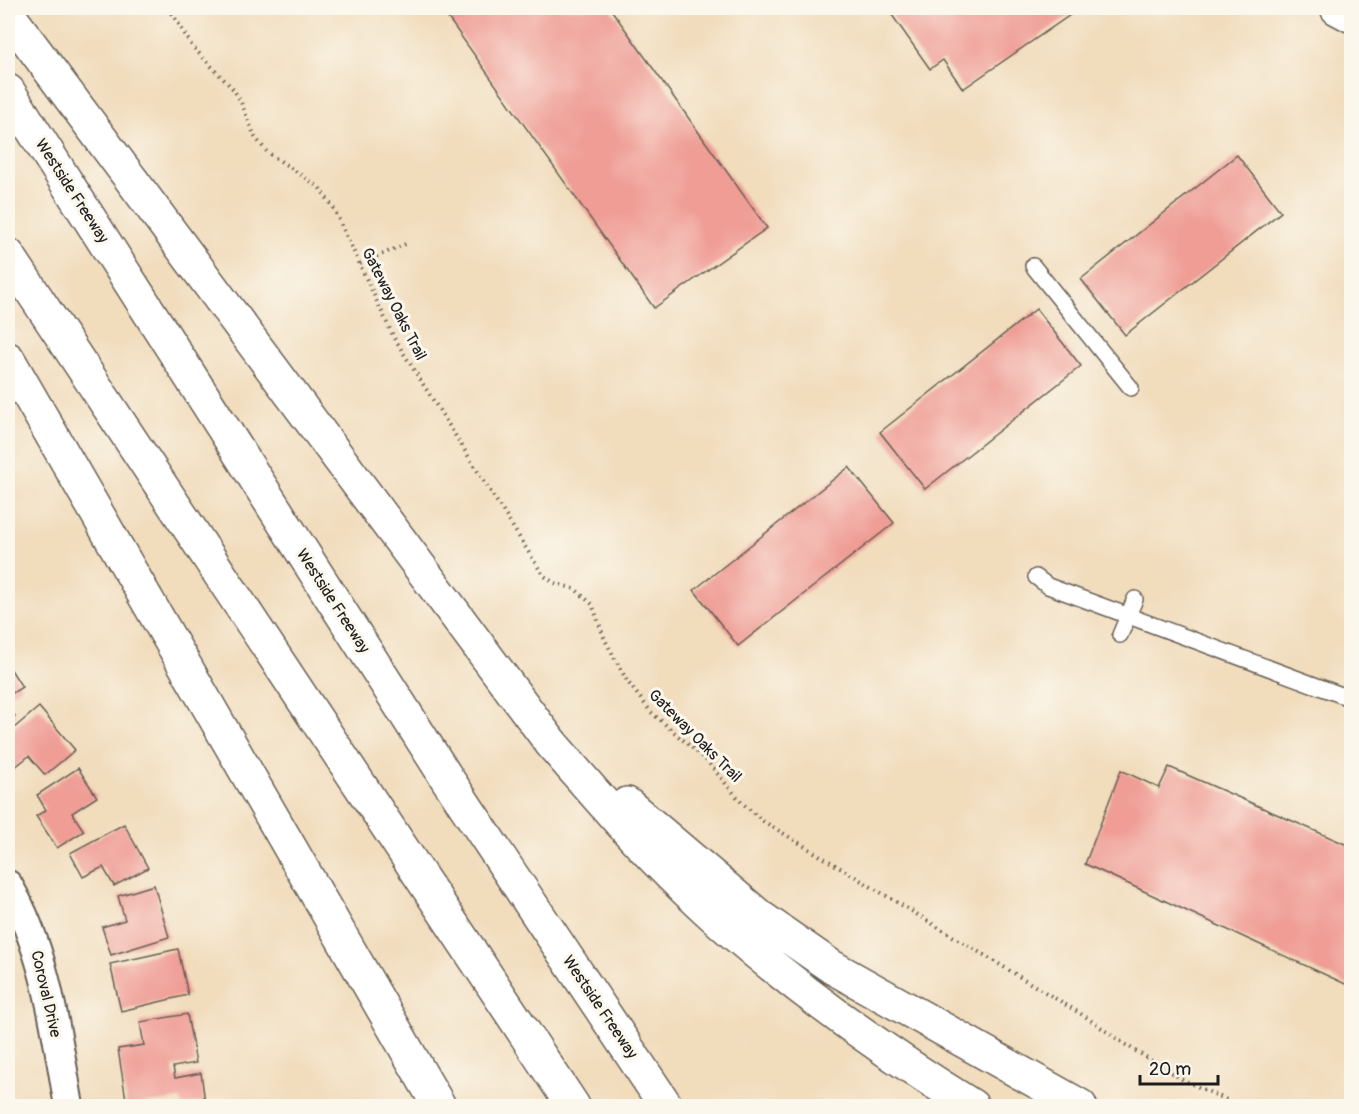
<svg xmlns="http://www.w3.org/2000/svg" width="1359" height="1114" viewBox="0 0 1359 1114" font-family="Pangolin,sans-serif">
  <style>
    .building { fill: #ef9d95 }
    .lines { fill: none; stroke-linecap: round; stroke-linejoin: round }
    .service-casing { stroke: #675f54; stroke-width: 18 }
    .minor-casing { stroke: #675f54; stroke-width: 32 }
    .tertiary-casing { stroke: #675f54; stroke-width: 36 }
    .motorway-casing { stroke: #675f54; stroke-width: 36 }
    .path { stroke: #675f54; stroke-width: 4; stroke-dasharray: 1.5 4.5; stroke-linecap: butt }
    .service { stroke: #fff; stroke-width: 15 }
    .minor { stroke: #fff; stroke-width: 28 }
    .tertiary { stroke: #fff; stroke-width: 33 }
    .motorway { stroke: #fff; stroke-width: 33 }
    .labels { text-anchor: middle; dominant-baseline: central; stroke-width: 6; stroke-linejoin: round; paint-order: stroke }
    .street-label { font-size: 16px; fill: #1c1c1c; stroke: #fbf7ec }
  </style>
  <rect width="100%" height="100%" fill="#fbf7ec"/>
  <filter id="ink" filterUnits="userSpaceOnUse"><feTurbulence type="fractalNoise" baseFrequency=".0167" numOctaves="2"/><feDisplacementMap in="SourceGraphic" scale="12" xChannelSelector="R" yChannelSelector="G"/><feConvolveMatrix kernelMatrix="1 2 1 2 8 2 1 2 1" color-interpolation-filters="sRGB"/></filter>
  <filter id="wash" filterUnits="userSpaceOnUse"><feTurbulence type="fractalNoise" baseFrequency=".008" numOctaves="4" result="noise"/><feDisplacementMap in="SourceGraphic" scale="24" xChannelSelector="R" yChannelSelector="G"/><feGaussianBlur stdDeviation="1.35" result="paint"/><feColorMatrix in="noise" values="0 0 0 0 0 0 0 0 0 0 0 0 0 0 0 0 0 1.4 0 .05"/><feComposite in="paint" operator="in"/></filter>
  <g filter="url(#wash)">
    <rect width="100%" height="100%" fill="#f1dcbc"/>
    <g id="blocks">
      <!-- building -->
      <path class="building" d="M441 8H610L767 228 654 308Z
        M887 8H1065L1070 15 963 89 943 60 930 69Z
        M1237 155 1281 212 1125 335 1081 279Z
        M1036 309 1081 366 925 489 880 432Z
        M849 467 894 523 738 646 694 590Z
        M8 665 22 687 8 696Z
        M8 706 15 716 8 721Z
        M39 707 75 750 45 775 29 756 10 771 8 769V733Z
        M1169 767 1352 847V987L1085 864 1121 770 1159 788Z
        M78 768 97 797 72 813 84 831 57 848 36 816 46 810 37 795Z
        M124 824 148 868 114 886 103 867 83 877 70 853Z
        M154 885 169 937 111 955 102 927 125 920 118 896Z
        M178 949 188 995 121 1011 110 964Z
        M187 1014 196 1063 173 1067 175 1078 201 1073 205 1102 182 1106 181 1099 127 1106 118 1049 144 1045 140 1022Z
        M8 1086H9L11 1106H8Z"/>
    </g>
  </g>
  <g filter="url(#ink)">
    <use href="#blocks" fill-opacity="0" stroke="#675f54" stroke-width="1.5"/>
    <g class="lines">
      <!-- service casing -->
      <g class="service-casing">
        <path id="service" d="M1033 266 1131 388
          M1036 577 1048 586 1352 699
          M1120 635 1135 599"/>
      </g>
      <!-- minor casing -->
      <g class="minor-casing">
        <path id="minor" d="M8 885C47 952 56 1032 69 1106"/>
      </g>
      <!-- tertiary casing -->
      <g class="tertiary-casing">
        <path id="tertiary" d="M1337 8 1352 16"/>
      </g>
      <!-- motorway casing -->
      <g class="motorway-casing">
        <path id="motorway" d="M8 14 551 743C595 794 638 844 686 890 773 973 870 1043 972 1106
          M8 91 448 780 666 1106
          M8 255 573 1106
          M8 359 439 1106
          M627 804 760 917 832 967 1080 1106"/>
      </g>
      <!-- path -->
      <path class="path" d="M169 8 192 46 233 89 240 100 255 137 267 152 319 187 333 207 394 338 543 575 554 583 575 589 592 604 605 640 627 681 651 712 707 761 742 803 763 821 1086 1017 1126 1045 1183 1080 1240 1106
        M360 264 408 243"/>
      <!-- service -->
      <use href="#service" class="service"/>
      <!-- minor -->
      <use href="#minor" class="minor"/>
      <!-- tertiary -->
      <use href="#tertiary" class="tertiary"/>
      <!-- motorway -->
      <use href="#motorway" class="motorway"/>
    </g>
  </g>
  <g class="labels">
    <!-- street labels -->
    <g class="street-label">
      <text transform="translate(72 191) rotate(57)">Westside Freeway</text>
      <text transform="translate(394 304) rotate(63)">Gateway Oaks Trail</text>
      <text transform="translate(333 601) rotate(57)">Westside Freeway</text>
      <text transform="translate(695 736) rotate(45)">Gateway Oaks Trail</text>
      <text transform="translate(46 994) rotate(77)">Coroval Drive</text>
      <text transform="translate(600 1007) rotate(56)">Westside Freeway</text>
    </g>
  </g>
  <!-- margin -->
  <rect width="1359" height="1114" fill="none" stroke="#fbf7ec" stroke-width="30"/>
  <!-- scale -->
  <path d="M1140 1075v9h78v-9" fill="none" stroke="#1c1c1c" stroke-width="3"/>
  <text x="1149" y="1075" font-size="18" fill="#1c1c1c" stroke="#fbf7ec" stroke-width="4.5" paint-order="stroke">20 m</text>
</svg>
